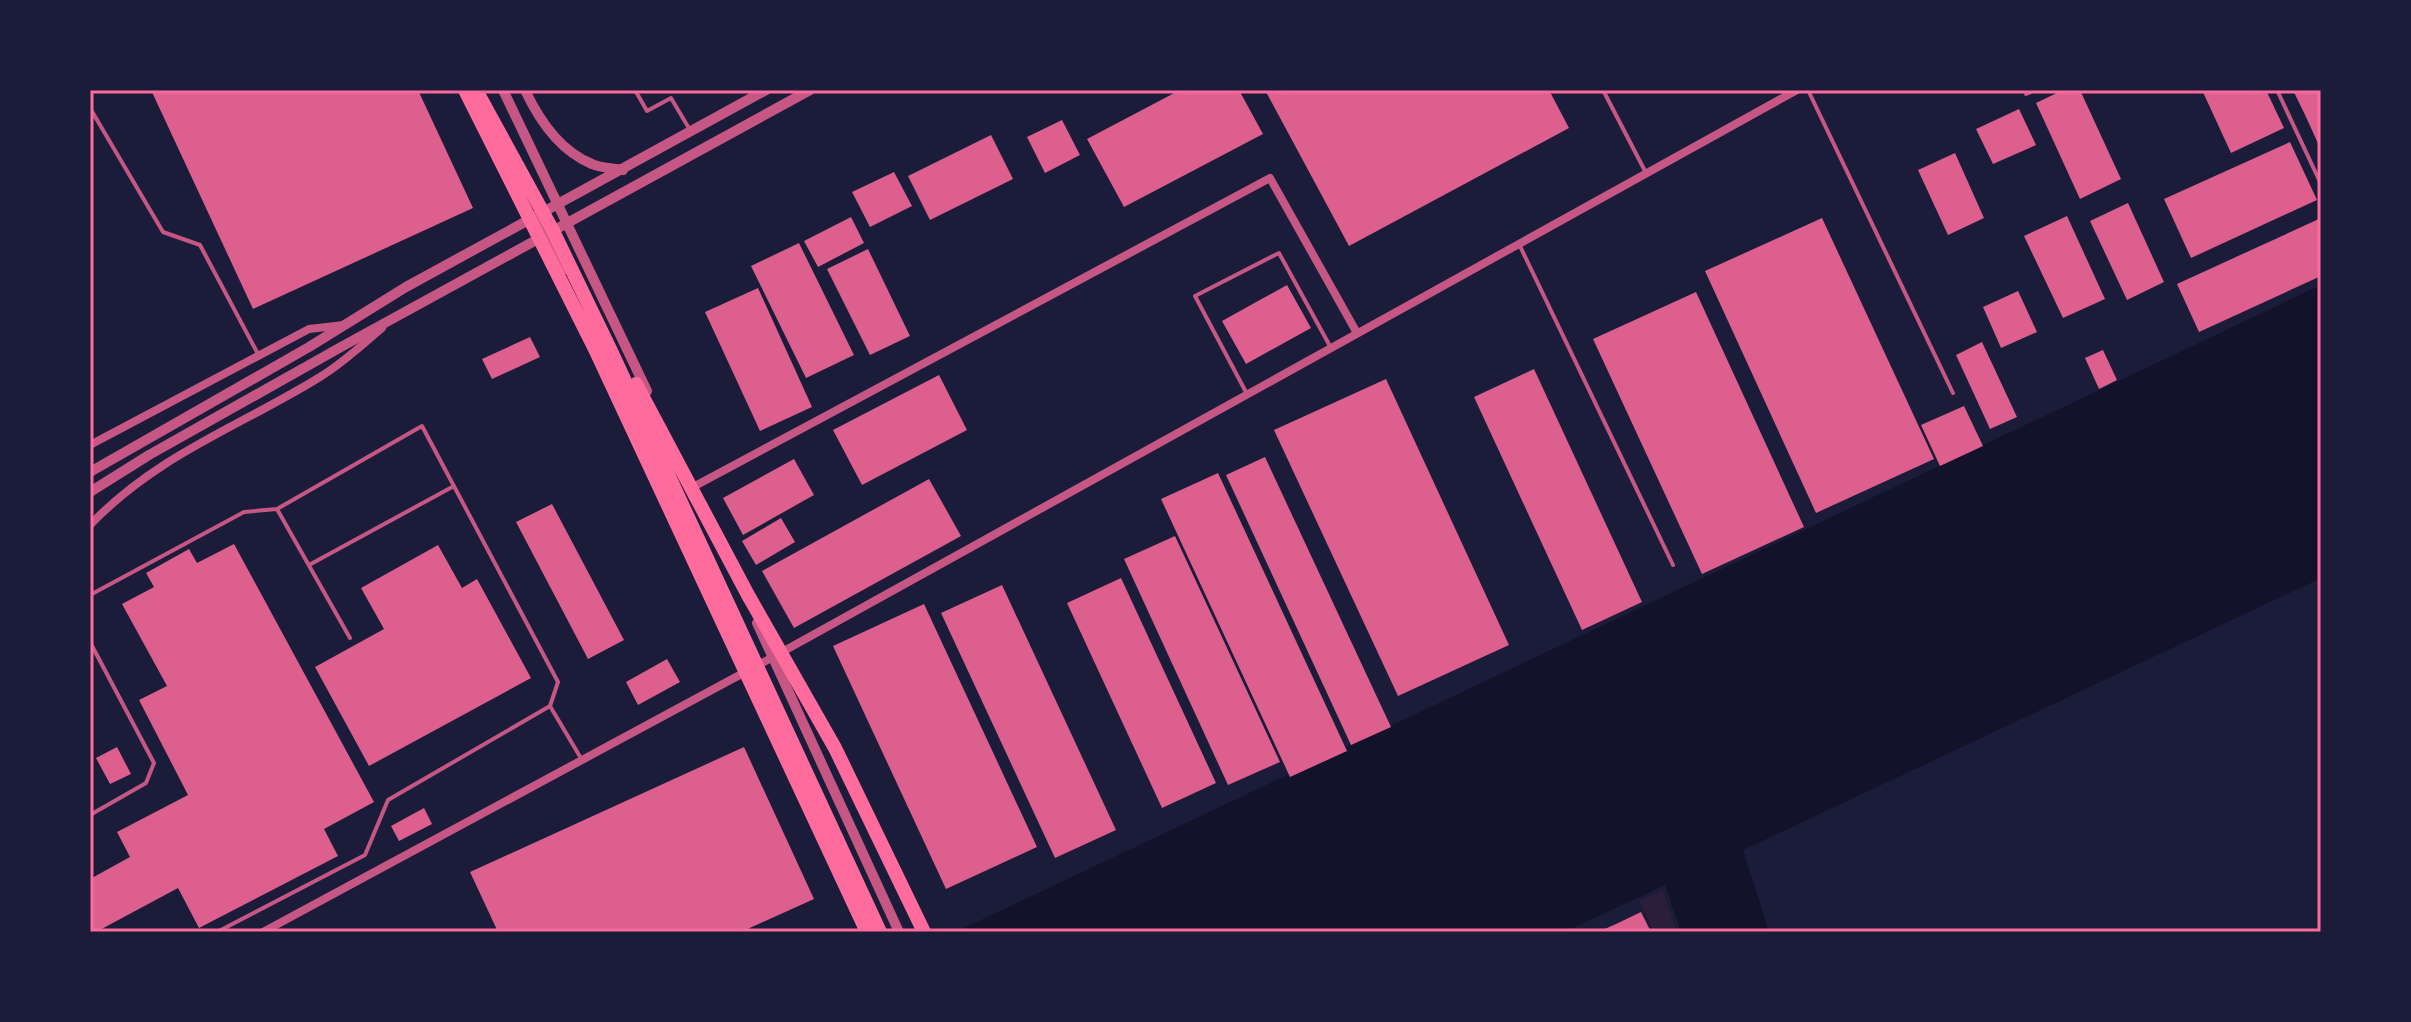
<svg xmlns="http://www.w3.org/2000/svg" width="2411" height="1022" viewBox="0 0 2411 1022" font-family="Ubuntu,sans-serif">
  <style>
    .green { fill: #2a1e3b }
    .water { fill: #12122b }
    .building { fill: #dd5f8e }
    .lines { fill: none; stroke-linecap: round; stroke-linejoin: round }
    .service { stroke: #c65784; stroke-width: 4 }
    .minor { stroke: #c65784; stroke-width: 8 }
    .tertiary { stroke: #c65784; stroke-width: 10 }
    .motorway { stroke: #ff6b9d; stroke-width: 14 }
    .neatline { fill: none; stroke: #ff6b9d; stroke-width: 3 }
  </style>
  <rect width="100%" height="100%" fill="#1b1b3a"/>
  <!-- green -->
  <path class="green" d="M1663 890 1677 932H1654L1639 900Z"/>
  <!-- water -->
  <path class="water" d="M2321 285V578L1743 850 1769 932H1681L1665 885 1564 932H956Z"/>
  <!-- building -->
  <path class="building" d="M151 90H418L473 208 253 309Z
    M1180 90H1239L1263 134 1124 207 1087 139Z
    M1265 90H1549L1569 128 1349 246Z
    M2063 90H2080L2121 179 2080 199 2036 103Z
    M2202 90H2266L2284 128 2231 153Z
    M2293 90H2321V150L2306 117Z
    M2019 109 2036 145 1993 164 1976 129Z
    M1062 120 1080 155 1045 173 1027 137Z
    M991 135 1013 179 930 220 908 176Z
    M2290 142 2317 200 2191 258 2164 199Z
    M1955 153 1984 218 1948 235 1918 170Z
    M894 172 912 206 870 227 852 192Z
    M2128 203 2164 282 2127 300 2090 221Z
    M2067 216 2105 299 2063 318 2024 236Z
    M851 217 864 243 818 267 804 241Z
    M1822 218 1934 459 1816 513 1705 271Z
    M2321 218V276L2199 332 2177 284Z
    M799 243 854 355 806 378 751 266Z
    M868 249 910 336 870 355 827 269Z
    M1287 285 1311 328 1246 364 1222 321Z
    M758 288 812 407 760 431 705 312Z
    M2018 291 2037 332 2001 348 1983 307Z
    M1696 292 1804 527 1702 574 1593 339Z
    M530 337 540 357 492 379 482 359Z
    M1982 342 2017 417 1990 429 1956 355Z
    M2103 350 2117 380 2099 389 2085 358Z
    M1534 369 1642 602 1582 630 1474 397Z
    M939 375 967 430 862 485 833 430Z
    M1386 379 1509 645 1398 696 1274 430Z
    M1964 406 1983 446 1940 466 1921 425Z
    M1265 457 1391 727 1351 745 1226 475Z
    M794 459 814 495 743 535 723 498Z
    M1218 473 1347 751 1290 777 1161 499Z
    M929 479 961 536 794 628 762 571Z
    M552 504 624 640 588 659 516 522Z
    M781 518 795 542 756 565 742 541Z
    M1175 536 1280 762 1228 785 1124 559Z
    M234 544 374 802 324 829 338 856 199 928 178 888 96 932H90V879L130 857 117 832 188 795 139 700 167 686 122 604 154 587 146 573 189 549 197 563Z
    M438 545 462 588 477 579 531 678 369 766 315 667 384 629 361 588Z
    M1121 578 1216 783 1162 808 1067 603Z
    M1002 585 1116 830 1055 858 941 613Z
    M924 604 1037 847 946 889 833 646Z
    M667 659 680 682 638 705 626 682Z
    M117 747 131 774 110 784 96 758Z
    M744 747 814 899 741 932H498L470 872Z
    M424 808 432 824 399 841 391 826Z
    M1641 912 1651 932H1598L1616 924Z"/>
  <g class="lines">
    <!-- service -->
    <path class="service" d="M635 90 647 111 671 98 690 130
      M1603 90 1645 171
      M1808 90 1953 393
      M2277 90 2321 184
      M2026 94 2035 90
      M90 108 163 232 200 245 258 354
      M1519 244 1673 565
      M1247 394 1195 296 1279 253 1331 348
      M277 509 350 638
      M309 565 454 486
      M90 595 244 512 277 509 422 426 558 682 550 706 582 760
      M90 642 154 763 146 783 90 815
      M217 932 365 855 388 800 550 706"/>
    <!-- minor -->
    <path class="minor" d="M90 445 309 329 344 325
      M693 487 1270 178 1357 333
      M90 525C158 454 239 427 320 377 343 363 362 345 382 328
      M263 932 773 657 1797 90"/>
    <!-- tertiary -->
    <path class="tertiary" d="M503 90 647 391
      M525 90C539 120 560 151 592 164 601 168 613 168 623 170
      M540 219 563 270
      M90 472 309 347 406 287 766 90
      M90 492 149 455 341 347 810 90
      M757 623 899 932"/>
    <!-- motorway -->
    <path class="motorway" d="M465 90 595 349 867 932
      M476 90 552 229 611 351 880 932
      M636 384 748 595 835 748 924 932"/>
  </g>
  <!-- border -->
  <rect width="2411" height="1022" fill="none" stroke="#1b1b3a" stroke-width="184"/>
  <rect x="92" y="92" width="2227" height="838" class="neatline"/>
</svg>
